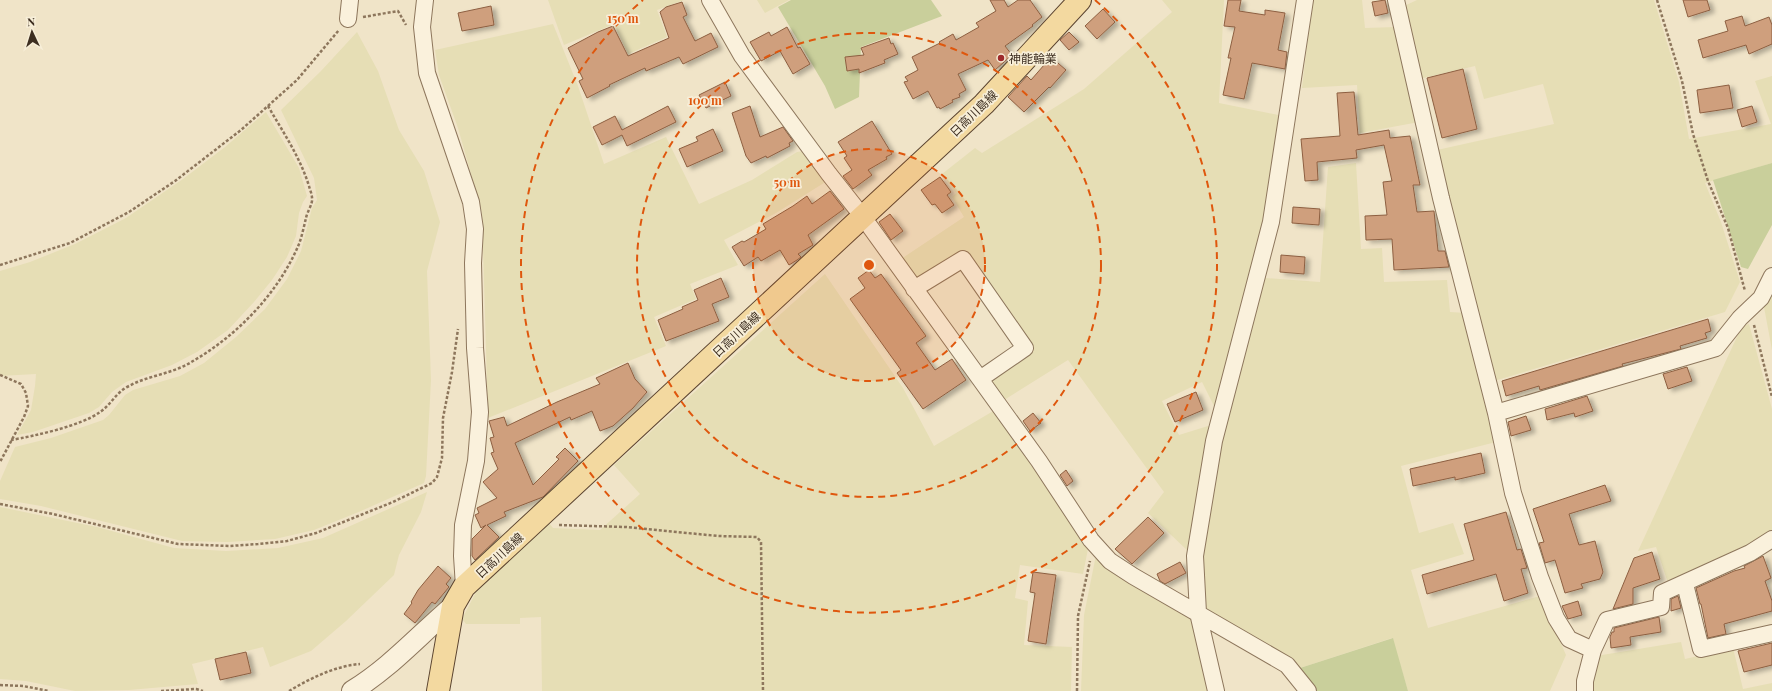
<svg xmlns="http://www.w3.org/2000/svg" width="1772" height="691" viewBox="0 0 1772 691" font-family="'Playfair Display','Noto Sans JP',serif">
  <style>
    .farmland { fill: #e6deb5 }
    .green { fill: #c9cf9b }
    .building { fill: #cf9f7d; stroke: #8d5f41; filter: url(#shadow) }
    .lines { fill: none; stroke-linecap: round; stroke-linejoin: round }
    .minor-casing { stroke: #8d765c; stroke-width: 18 }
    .tertiary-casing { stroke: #8d765c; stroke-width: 22 }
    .primary-casing { stroke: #5b4430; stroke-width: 24 }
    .path { stroke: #8d765c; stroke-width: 2.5; stroke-dasharray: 3 2; stroke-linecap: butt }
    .minor { stroke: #faf1dc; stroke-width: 16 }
    .tertiary { stroke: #faf1dc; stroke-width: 20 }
    .primary { stroke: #f3d9a0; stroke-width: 22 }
    .ring { fill: none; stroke: #df570d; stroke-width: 2; stroke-dasharray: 7 5 }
    .poi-dot { fill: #9e2a2b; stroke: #f7eed8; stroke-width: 1.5 }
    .labels { text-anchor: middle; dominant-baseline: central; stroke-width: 3.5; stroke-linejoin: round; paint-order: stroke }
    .poi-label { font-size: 12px; fill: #3d2e20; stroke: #f7eed8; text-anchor: start }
    .street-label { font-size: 12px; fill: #3d2e20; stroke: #f7eed8 }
    .centre { fill: #df570d; stroke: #f7eed8; stroke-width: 2 }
    .ring-label { font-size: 12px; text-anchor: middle; font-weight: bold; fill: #df570d; stroke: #f7eed8; stroke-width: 3.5; stroke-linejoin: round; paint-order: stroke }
  </style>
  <defs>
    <filter id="shadow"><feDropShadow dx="4.5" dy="2.5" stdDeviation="2" flood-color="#0004"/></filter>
  </defs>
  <rect width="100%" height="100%" fill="#f0e4c8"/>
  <!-- farmland -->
  <path class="farmland" d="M548 0H684L657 10 667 37 628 54 614 24 564 45Z
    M757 0H789L765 13Z
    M1162 0H1224L1219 103 1283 116 1269 211 1216 410 1202 382 1162 401 1179 435 1208 426 1212 427 1189 552 1148 513 1164 492 1068 360 1001 402 987 381 1031 349 964 251 917 281 901 259 964 217 952 197 956 193 942 174 975 148 982 153 1084 89 1172 12Z
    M1312 0H1362L1365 28 1396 27 1419 122 1360 133 1357 85 1302 88Z
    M1417 0H1654L1679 82 1689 139 1771 124 1755 81 1772 76V163L1705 183 1721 222 1740 282 1725 312 1494 381 1437 150 1554 124 1543 84 1484 99 1475 66 1419 79 1402 7Z
    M553 24 578 86 604 164 666 137 699 204 752 180 797 152 804 151 827 181 776 213 724 240 738 265 690 284 696 299 654 317 666 346 488 418 482 213 458 128 439 75 435 50Z
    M357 32 378 71 399 130 424 171 440 222 427 271 431 380 426 476 424 483 361 511 314 530 275 539 228 542 182 541 41 506 0 499V481L15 447 51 438 103 420 109 415 125 395 133 390 180 376 204 363 236 337 265 309 287 279 301 251 312 208 317 200 314 178 281 110 321 71Z
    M266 112 299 168 307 196 303 202 299 213 296 236 287 257 272 280 254 302 228 330 197 352 172 365 126 382 112 392 99 407 89 413 33 432 17 435 31 410 35 386 36 374 0 376V271L30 262 75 244 126 218 183 179 225 147Z
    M1356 163 1361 249 1382 248 1384 282 1447 280 1450 312 1466 313 1496 442 1401 466 1419 533 1453 523 1464 554 1411 570 1428 628 1540 596 1566 655 1550 691H1408L1392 638 1297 669 1204 613 1201 556 1220 442 1265 278 1320 282 1328 167Z
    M825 274 903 388 934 446 995 410 1088 549 1083 574 1020 565 1015 598 1028 601 1024 645 1072 647 1071 691H542L541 617 520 618V624H466L462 619 476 592 549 523 553 528 600 530 640 494 614 465Z
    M1772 290V350L1764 307Z
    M1749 324 1772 409V534L1669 586 1656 547 1638 551 1742 326Z
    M427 492 421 512 399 555 394 575 346 621 311 651 270 667 263 647 192 664 198 684 129 690 75 691 26 681 0 679V507L97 527 174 548 226 551 278 548 323 538Z
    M1096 555 1194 619 1212 691H1081L1084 615Z
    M1681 642 1685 659 1733 648 1743 689 1772 683V691H1588L1596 656Z"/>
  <!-- green -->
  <path class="green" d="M791 0H931L942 16 861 47 859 97 835 109 825 86 778 7Z
    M1772 163V225L1748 269 1741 267 1713 180Z
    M1393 638 1408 691H1314L1297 669Z"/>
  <!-- building -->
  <path class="building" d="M990 0H1004L1008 7 1018 0H1030L1042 17 1032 25 1033 26 1005 46 1012 55 995 70 988 60 958 74 966 90 959 94 960 97 952 100 953 102 940 109 939 107 937 108 928 91 913 99 904 82 908 81 905 77 918 70 912 57 940 43 939 42 953 34 956 40 979 27 976 23 996 11Z
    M1228 0H1241L1239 11 1265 15V10L1285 13 1278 50 1287 52 1285 69 1252 63 1244 99 1223 95 1231 58H1228L1235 27 1224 26Z
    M1385 0 1388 13 1375 16 1372 2Z
    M1683 0H1707L1710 10 1688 17Z
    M682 2 687 15 683 17 695 41 711 33 718 47 683 64 679 57 646 71 645 68 609 85 610 86 587 98 579 81 583 79 568 48 598 32 613 26 628 56 669 38 660 12 666 7Z
    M491 6 494 25 462 31 458 13Z
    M1103 9 1115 22 1097 39 1085 26Z
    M1742 16 1745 26 1769 17 1772 25V44L1749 54 1746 45 1703 58 1698 40 1728 31 1725 21Z
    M787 27 798 48 800 47 810 64 793 74 780 51 761 61 750 42 769 32 771 36Z
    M1069 32 1079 42 1069 50 1060 40Z
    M889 38 891 44 893 43 898 54 884 60 885 63 859 73V69L847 71 845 57 864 55 861 48Z
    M1051 57 1066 70 1050 88 1049 87 1024 112 1008 97 1027 76 1031 80Z
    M1463 69 1477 129 1442 138 1427 78Z
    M725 82 731 96 706 108 699 95Z
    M1729 85 1733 108 1700 113 1697 90Z
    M1354 92 1358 135 1389 130 1390 138 1410 136 1420 185H1413L1417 212 1434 211 1438 251H1445L1449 267 1394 270 1392 239 1366 240 1365 216 1387 215 1383 182 1392 181 1384 145 1356 150 1357 158 1317 162 1318 180 1305 181 1301 139 1340 136 1337 93Z
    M668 106 676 122 627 146 622 135 602 145 593 127 615 116 622 130Z
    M750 106 760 137 783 127 793 141 789 143 790 146 767 158 766 156 751 163 746 156 732 113Z
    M1752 106 1757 122 1742 127 1737 110Z
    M872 121 892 154 886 157 887 159 868 170 872 175 853 189 843 176 852 170 844 158 847 156 838 142Z
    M713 129 723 151 687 167 679 149 698 141 696 137Z
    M940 177 951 192 947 195 954 205 942 213 935 204 932 205 921 190Z
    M830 191 844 209 808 235 813 245 798 254 801 257 797 260 789 265 780 250 761 261 758 257 744 266 732 247 742 241 744 242 766 229 763 224 793 206 807 196 812 204Z
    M1293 207 1320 209 1319 225 1292 223Z
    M890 214 903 231 891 240 879 222Z
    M1281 255 1305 257 1304 274 1280 272Z
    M869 270 875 278 881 274 926 336 916 343 935 370 952 359 966 380 923 409 897 373 901 370 850 299 865 288 858 278Z
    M721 278 729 297 712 304 719 321 666 341 658 320 683 309 682 307 698 300 694 290Z
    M1708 319 1711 331 1705 333 1707 338 1680 346 1681 349 1622 364 1623 366 1540 390 1539 386 1506 396 1502 381Z
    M628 363 635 379 647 392 633 408 613 426 600 431 592 411 571 420 570 417 515 443 533 485 559 459 556 457 565 448 578 461 543 497 504 512 506 516 487 525 499 537 475 560 472 556V539L486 525 481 528 475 515 479 513 477 508 497 498 483 482 498 469 491 453 494 452 490 438 494 437 489 421 504 417 507 426 557 402 600 384 596 378Z
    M1687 367 1692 381 1668 389 1663 374Z
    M1196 392 1203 410 1175 422 1167 404Z
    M1587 396 1593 411 1575 417 1574 413 1547 420 1545 409Z
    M1033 413 1041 423 1030 431 1023 421Z
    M1526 416 1531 430 1511 436 1508 422Z
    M1481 453 1485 473 1455 480V477L1413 486 1410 469Z
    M1066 470 1073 481 1067 486 1060 475Z
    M1605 485 1611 501 1569 514 1579 545 1595 541 1603 572 1600 579 1581 584 1583 588 1565 593 1555 560 1545 563 1539 543 1544 542 1533 509Z
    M1506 512 1517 550 1521 549 1527 568 1521 569 1528 593 1504 601 1496 574 1427 594 1422 575 1474 560 1464 524Z
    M1148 517 1164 533 1132 564 1115 549Z
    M1652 552 1660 579 1633 588V604L1613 609 1634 558Z
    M1763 556 1771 578 1765 581 1772 601V611L1724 624 1726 634 1708 638 1701 604H1700L1696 588 1734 571 1745 568 1744 566Z
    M1180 562 1186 573 1165 584 1160 581 1157 574Z
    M438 566 451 578 446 584 449 587 435 604 432 602 415 623 404 614 412 603 411 602 418 590Z
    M1033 572 1056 575 1046 644 1028 641 1035 593 1030 592Z
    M1678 596 1681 608 1671 611V599Z
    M1578 601 1582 615 1568 619 1562 606Z
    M1659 617 1661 632 1630 637 1631 645 1611 648 1610 637 1612 632H1614V628Z
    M1772 643V665L1744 672 1738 651Z
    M246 652 251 673 220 680 215 659Z"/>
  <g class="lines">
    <!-- minor casing -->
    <g class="minor-casing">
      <path id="minor" d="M425 0 422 27 427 73 471 202 475 229 473 263 475 348 480 412 476 461 463 525 462 556 464 587
        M710 0 742 56 829 174 863 217 980 379 1039 461 1091 540 1110 561 1133 576 1287 665 1308 691
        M1396 0 1441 198 1496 413 1513 493 1540 577 1556 618 1569 639 1593 650 1585 681V691
        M348 19 350 0
        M914 289 963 259 1025 348 980 379
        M1496 413 1716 348 1740 318 1761 298 1772 276
        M1685 584 1701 649 1772 633
        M1593 650 1607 620 1661 607 1662 593 1750 553 1772 539
        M1216 691 1198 613 1195 556 1214 441 1271 222 1305 0"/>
    </g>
    <!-- tertiary casing -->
    <g class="tertiary-casing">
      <path id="tertiary" d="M352 691C390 668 419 635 453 606"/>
    </g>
    <!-- primary casing -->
    <g class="primary-casing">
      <path id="primary" d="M438 691 453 606 464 587 984 104 1080 0"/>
    </g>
    <!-- path -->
    <path class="path" d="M1657 0 1682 81 1693 134 1708 181 1728 228 1745 291
      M363 17 398 11 406 25
      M0 265 70 243 129 212 175 181 241 130 297 80 339 30
      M1754 325 1772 397
      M0 375 21 384 26 393 28 406 24 417 0 462
      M11 440C34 436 81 426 100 412 111 405 116 392 129 386 149 375 173 374 193 361 238 335 279 292 299 244 302 236 304 226 306 218 307 212 313 204 312 198 312 194 310 190 309 186 300 157 283 132 268 106
      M0 504 53 514 178 544 230 546 258 544 287 541 316 533 393 502 432 483 437 477 442 458 443 418 452 372 458 329
      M559 525 626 527 718 536 757 537 761 542 763 691
      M0 685 23 686 49 691
      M161 691 196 689 203 691
      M289 691C311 678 335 666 360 664
      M1077 691 1078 616 1090 561"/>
    <!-- minor -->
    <use href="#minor" class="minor"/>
    <!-- tertiary -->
    <use href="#tertiary" class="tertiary"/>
    <!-- primary -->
    <use href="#primary" class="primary"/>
  </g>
  <!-- distance rings -->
  <circle cx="869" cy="265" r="116" fill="#df570d" fill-opacity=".12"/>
  <g class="ring">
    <circle cx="869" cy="265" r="116"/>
    <circle cx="869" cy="265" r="232"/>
    <path d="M1095 0A348 348 0 1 1 643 0"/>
  </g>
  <!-- markers -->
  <circle class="poi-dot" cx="1001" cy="58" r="4"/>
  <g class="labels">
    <!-- poi labels -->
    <g class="poi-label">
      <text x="1009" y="58">神能輪業</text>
    </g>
    <!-- street labels -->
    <g class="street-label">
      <text transform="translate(973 113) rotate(-44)">日高川島線</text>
      <text transform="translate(736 334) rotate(-43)">日高川島線</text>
      <text transform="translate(499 555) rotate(-43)">日高川島線</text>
    </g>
  </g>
  <circle cx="869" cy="265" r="6" class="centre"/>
  <g class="ring-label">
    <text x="623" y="23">150 m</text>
    <text x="705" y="105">100 m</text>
    <text x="787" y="187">50 m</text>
  </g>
  <!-- north arrow -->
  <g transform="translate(32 32) rotate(356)" stroke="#f7eed8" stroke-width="3" paint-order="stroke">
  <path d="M0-3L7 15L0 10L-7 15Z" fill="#3d2e20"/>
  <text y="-6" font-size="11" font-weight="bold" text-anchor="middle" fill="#3d2e20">N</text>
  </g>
</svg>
